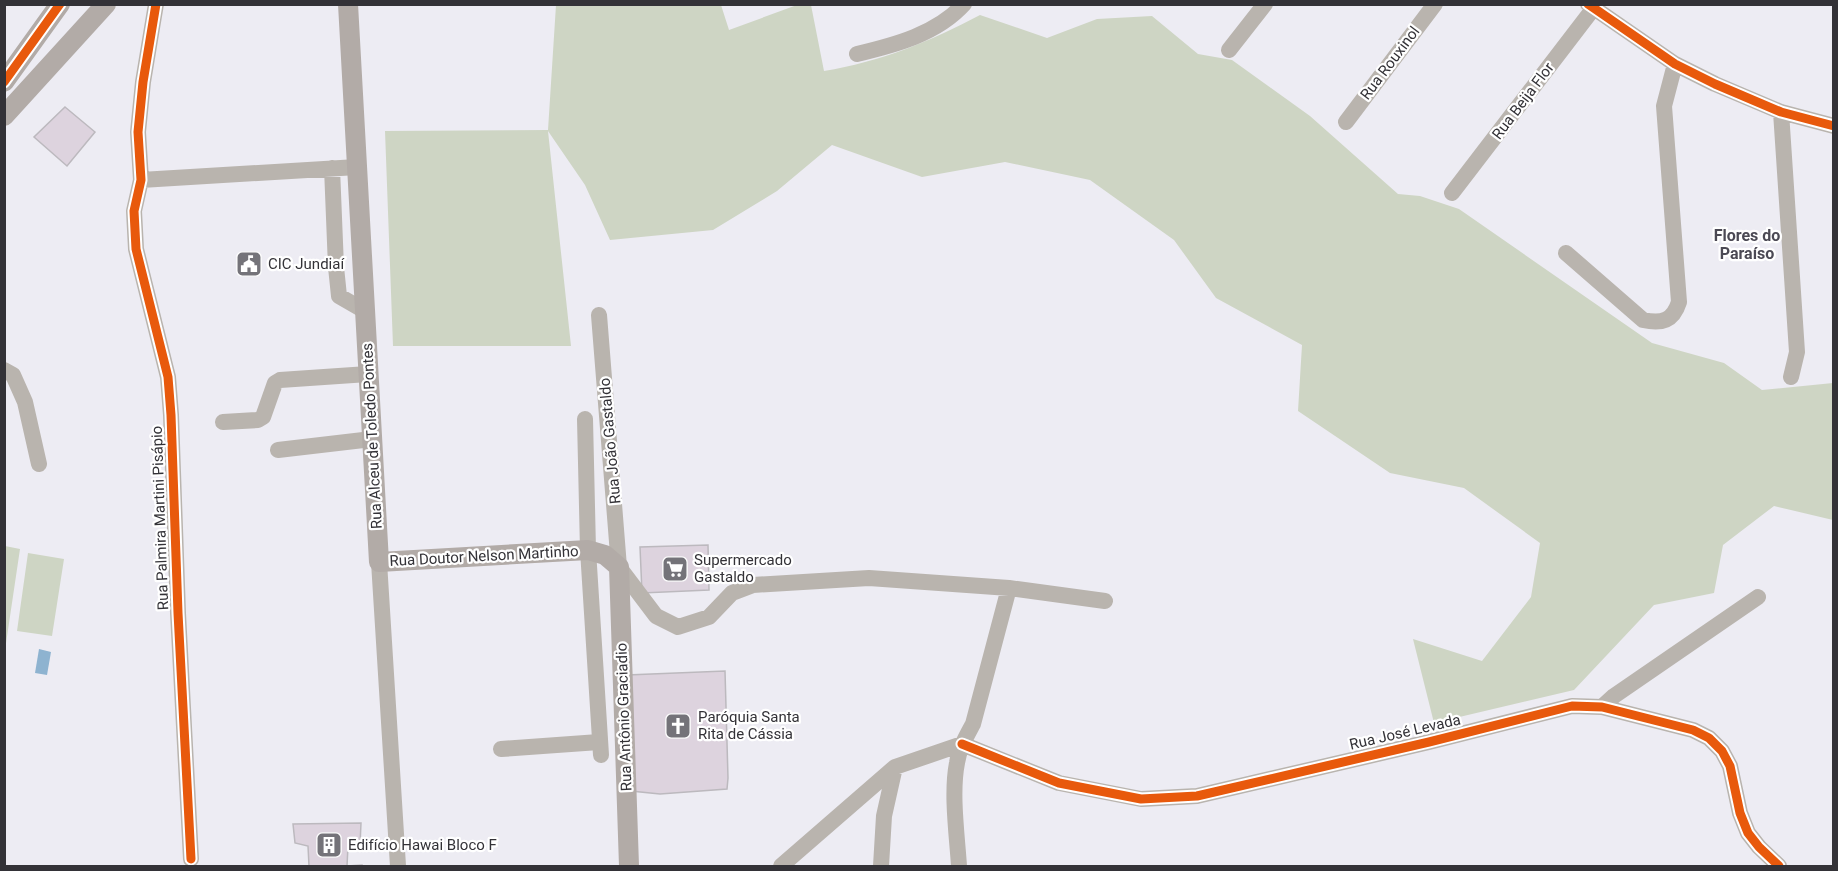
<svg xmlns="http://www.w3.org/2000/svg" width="1838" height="871" viewBox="0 0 1838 871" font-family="Roboto,sans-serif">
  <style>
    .green { fill: #ced5c4 }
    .water { fill: #8eb3d0 }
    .building { fill: #ddd3de; stroke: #bcb9be; stroke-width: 1.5 }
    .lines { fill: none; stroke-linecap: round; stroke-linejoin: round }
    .minor { stroke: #b9b4ae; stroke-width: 16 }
    .major { stroke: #b2aba7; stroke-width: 20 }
    .cycleway-casing { stroke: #fff; stroke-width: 13 }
    .cycleway { stroke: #e8590c; stroke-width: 9 }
    .labels { text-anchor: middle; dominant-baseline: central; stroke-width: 4.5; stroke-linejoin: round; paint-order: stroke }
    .street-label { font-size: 15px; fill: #333237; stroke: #fff }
    .poi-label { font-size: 15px; fill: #333237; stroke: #fff; text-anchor: start }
    .neighbourhood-label { font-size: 16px; font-weight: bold; fill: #4b4954; stroke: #fff }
  </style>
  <rect width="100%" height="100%" fill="#edecf3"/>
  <!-- green -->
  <path class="green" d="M556 5H721L729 30 797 5H811L824 71C880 62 931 41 980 15L1047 38 1097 19 1152 16 1198 54 1232 60 1310 116 1398 194 1420 196 1459 209 1652 343 1724 363 1762 390 1833 383V520L1774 506 1723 545 1714 593 1654 605 1574 690 1434 723 1413 639 1482 661 1531 597 1540 543 1464 488 1390 473 1298 411 1302 345 1216 298 1174 240 1090 180 1005 162 922 177 832 145 777 191 713 230 610 240 585 185 548 131 571 346H393L385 131 548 130Z
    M5 546 20 549 5 650 4 546Z
    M28 553 64 559 52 636 17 631Z"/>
  <!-- water -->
  <path class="water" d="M39 649 51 652 47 675 35 673Z"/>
  <!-- building -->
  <path class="building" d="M65 107 95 132 67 166 34 137Z
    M708 545 709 590 642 593 640 547Z
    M725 671 728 778 727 789 660 794 631 791 627 675Z
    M361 823 360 845 348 846 347 866 362 865V866H309L308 846 295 843 293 824Z"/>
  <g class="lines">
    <!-- minor -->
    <path class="minor" d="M156 4 143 82 138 132 141 180 134 211 136 249 168 377 171 415 178 613 191 859
      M1588 4 1675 64 1715 84 1781 112 1834 126
      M1229 50 1265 4
      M857 54C895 45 937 34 964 4
      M1781 112 1797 352 1791 377
      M1346 122 1435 4
      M332 168 336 267 339 296 365 311
      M141 180 357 167
      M1452 193 1593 9
      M1566 253 1643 320C1662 324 1673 321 1679 302L1664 106 1675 64
      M599 315 619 567 656 616 678 627 709 617 732 593 753 585 869 578 1009 588 1105 601
      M4 370 13 375 25 402 39 464
      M585 419 588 550 601 755
      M223 422 258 420 263 417 275 383 280 380 368 374
      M278 450 372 439
      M379 562 398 866
      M1602 707 1614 696 1758 597
      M962 744 1059 783 1141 799 1197 796 1429 742 1572 706 1602 707 1693 730 1709 738 1722 751 1730 766 1740 813 1748 833 1759 847 1779 866
      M501 749 599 742
      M781 866 895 767
      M881 866 884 816 895 767 962 744
      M959 866C957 835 951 793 957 763 959 749 966 737 973 724L1009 588"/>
    <!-- major -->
    <path class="major" d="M348 4 379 562 588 550 605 555 619 567 629 866
      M4 82 60 4
      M4 116 106 4"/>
    <!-- cycleway casing -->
    <g class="cycleway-casing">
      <path id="cycleway" d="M156 4 143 82 138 132 141 180 134 211 136 249 168 377 171 415 178 613 191 859
        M1588 4 1675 64 1715 84 1781 112 1834 126
        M4 82 60 4
        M962 744 1059 783 1141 799 1197 796 1429 742 1572 706 1602 707 1693 730 1709 738 1722 751 1730 766 1740 813 1748 833 1759 847 1779 866"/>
    </g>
    <!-- cycleway -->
    <use href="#cycleway" class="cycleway"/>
  </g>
  <!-- icons -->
  <defs>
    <g id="civic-square" transform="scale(1.35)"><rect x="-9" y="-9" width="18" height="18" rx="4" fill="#747379" stroke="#fff"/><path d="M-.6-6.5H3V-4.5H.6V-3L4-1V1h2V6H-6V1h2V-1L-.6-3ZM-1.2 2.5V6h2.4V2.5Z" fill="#fff"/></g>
    <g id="supermarket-square" transform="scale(1.35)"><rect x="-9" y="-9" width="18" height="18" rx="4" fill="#747379" stroke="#fff"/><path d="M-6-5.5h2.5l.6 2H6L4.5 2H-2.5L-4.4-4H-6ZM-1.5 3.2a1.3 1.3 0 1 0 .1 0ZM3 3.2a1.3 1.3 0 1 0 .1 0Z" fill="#fff"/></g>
    <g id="church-square" transform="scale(1.35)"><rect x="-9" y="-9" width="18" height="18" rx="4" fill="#747379" stroke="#fff"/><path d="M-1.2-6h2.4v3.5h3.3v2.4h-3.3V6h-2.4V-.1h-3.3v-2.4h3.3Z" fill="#fff"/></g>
    <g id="building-square" transform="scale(1.35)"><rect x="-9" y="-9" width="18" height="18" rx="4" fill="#747379" stroke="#fff"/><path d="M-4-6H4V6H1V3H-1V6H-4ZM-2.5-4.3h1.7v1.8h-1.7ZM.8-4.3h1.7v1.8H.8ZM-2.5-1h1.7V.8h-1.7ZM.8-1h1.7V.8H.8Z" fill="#fff"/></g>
  </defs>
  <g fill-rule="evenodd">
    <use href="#civic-square" x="249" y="264"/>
    <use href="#supermarket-square" x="675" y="569"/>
    <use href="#church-square" x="678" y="726"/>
    <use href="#building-square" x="329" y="845"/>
  </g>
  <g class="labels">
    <!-- street labels -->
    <g class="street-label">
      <text transform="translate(1390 63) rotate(-53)">Rua Rouxinol</text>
      <text transform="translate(1523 101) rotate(-53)">Rua Beija Flor</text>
      <text transform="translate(372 436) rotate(-93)">Rua Alceu de Toledo Pontes</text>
      <text transform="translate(610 441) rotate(-95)">Rua João Gastaldo</text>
      <text transform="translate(160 518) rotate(-92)">Rua Palmira Martini Pisápio</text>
      <text transform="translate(484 556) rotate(-3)">Rua Doutor Nelson Martinho</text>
      <text transform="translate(624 717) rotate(-92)">Rua Antônio Graciadio</text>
      <text transform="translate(1405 732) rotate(-13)">Rua José Levada</text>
    </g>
    <!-- poi labels -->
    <g class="poi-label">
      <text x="268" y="264">CIC Jundiaí</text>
      <text x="694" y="560">Supermercado<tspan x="694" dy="17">Gastaldo</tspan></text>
      <text x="698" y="717">Paróquia Santa<tspan x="698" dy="17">Rita de Cássia</tspan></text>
      <text x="348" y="845">Edifício Hawai Bloco F</text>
    </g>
    <!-- neighbourhood labels -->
    <g class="neighbourhood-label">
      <text x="1747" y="235">Flores do<tspan x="1747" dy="18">Paraíso</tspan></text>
    </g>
  </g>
  <!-- border -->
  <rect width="1838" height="871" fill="none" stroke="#333237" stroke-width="12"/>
</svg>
